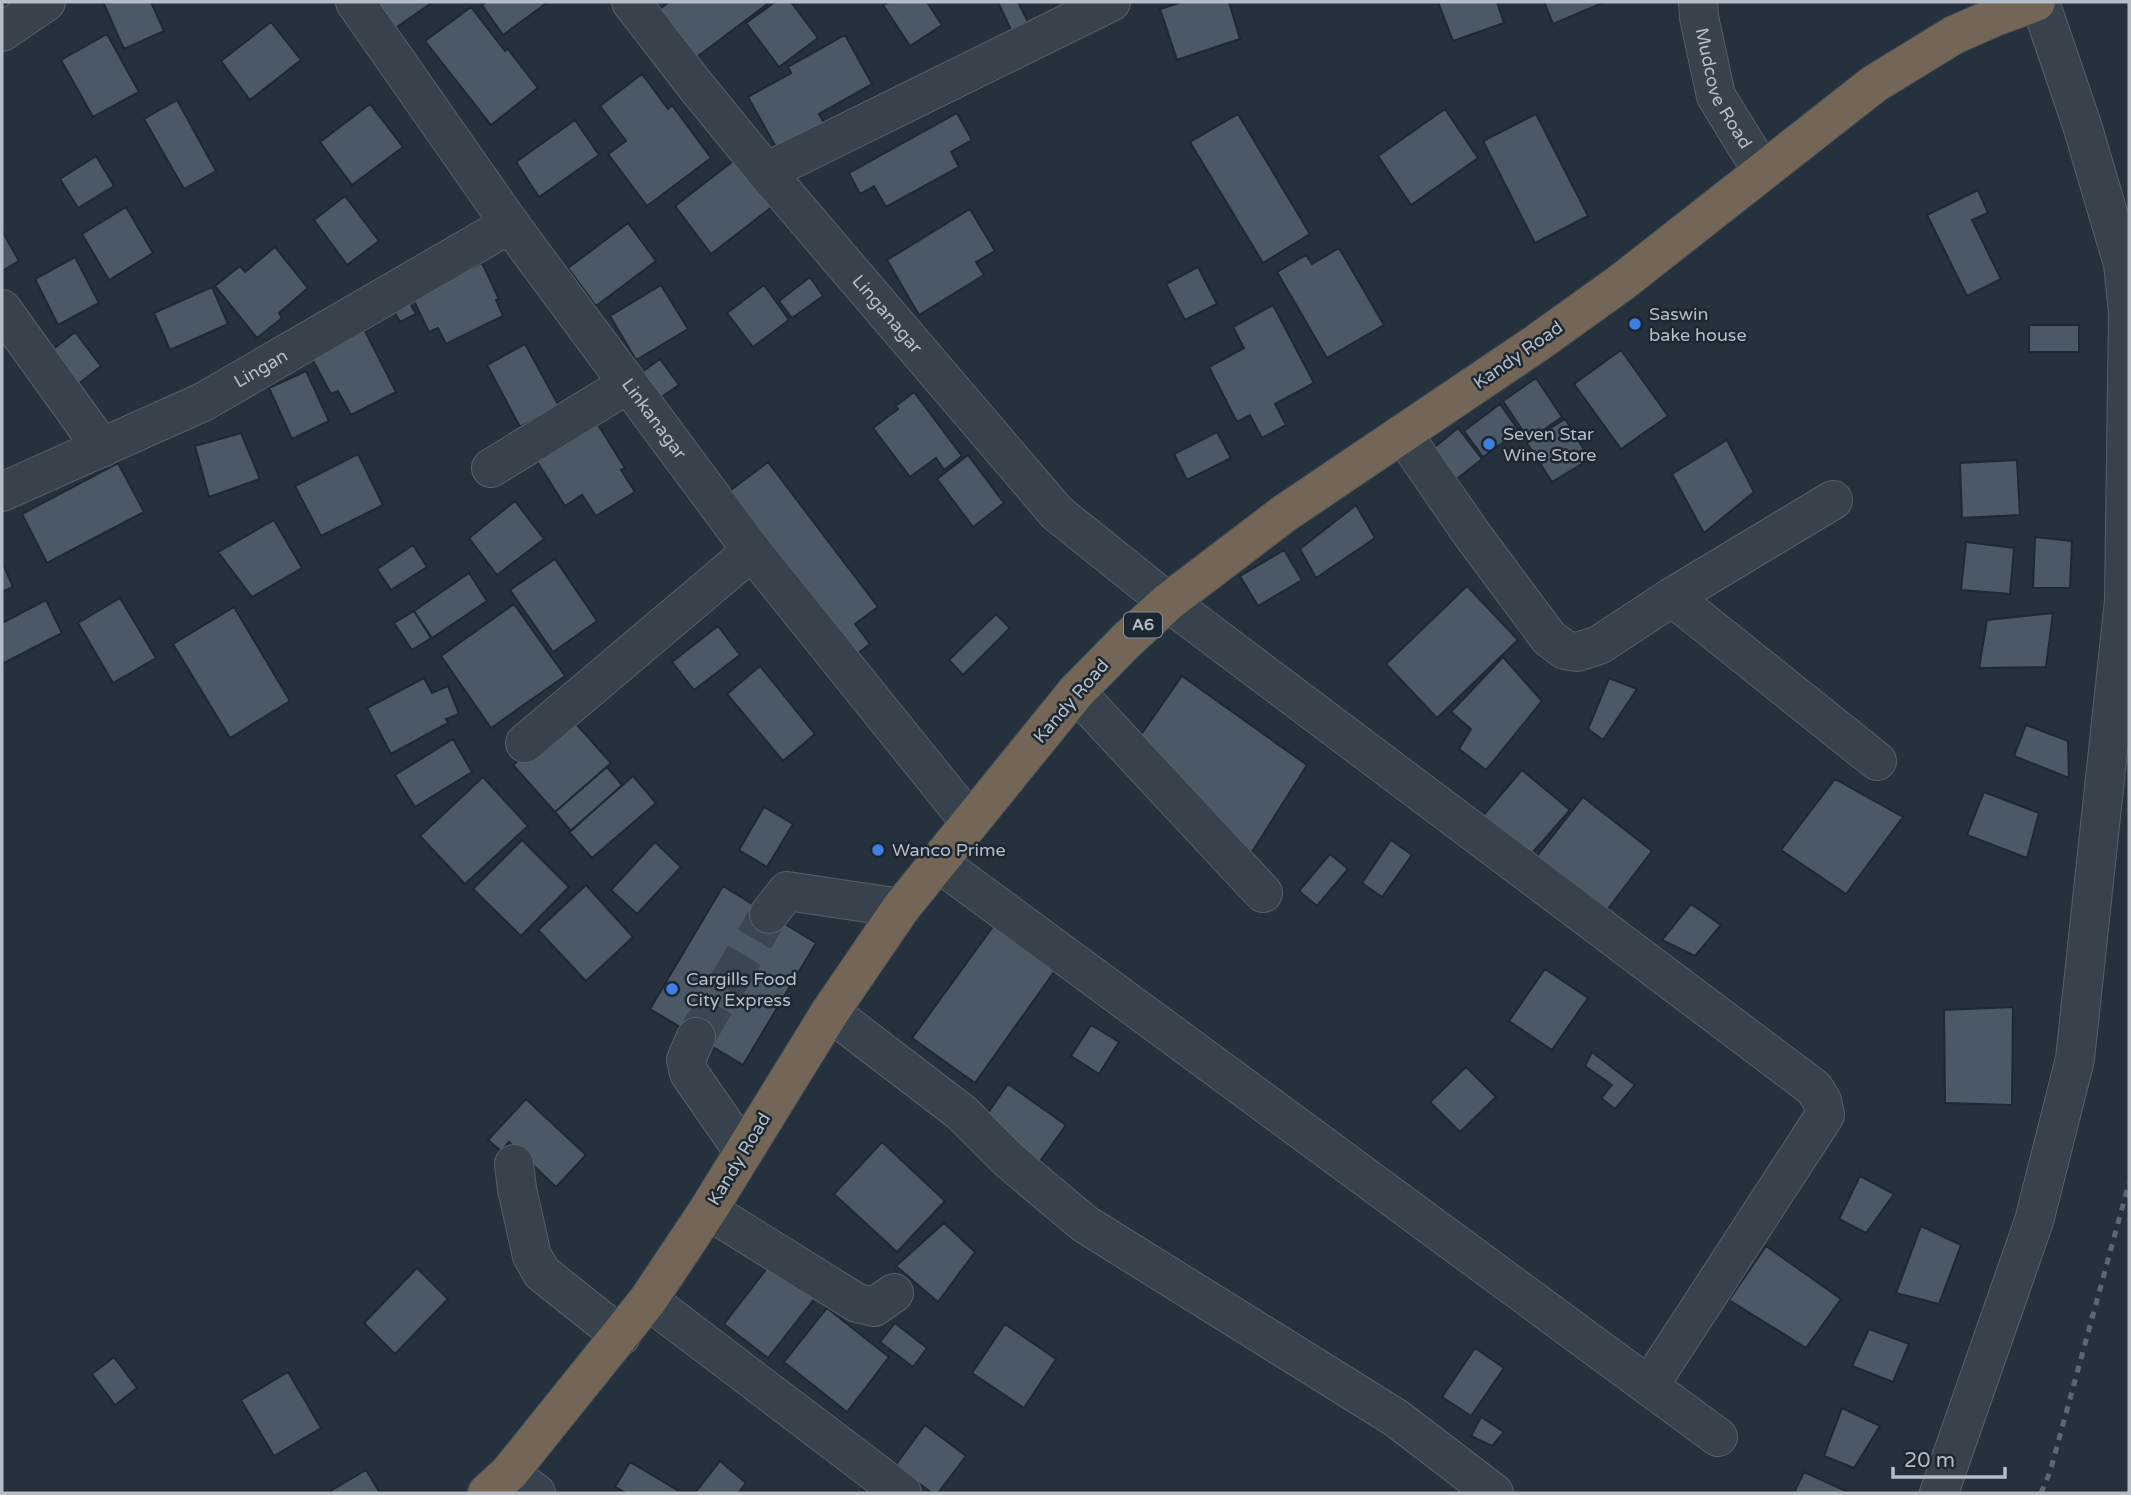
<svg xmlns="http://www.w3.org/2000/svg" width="2131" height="1495" viewBox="0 0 2131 1495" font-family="'Varela Round',sans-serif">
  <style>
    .building { fill: #4b5866; stroke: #1f2934; stroke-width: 2 }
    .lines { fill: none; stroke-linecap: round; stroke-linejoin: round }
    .minor-tunnel { stroke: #3a4652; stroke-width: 38; stroke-dasharray: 38 19; stroke-linecap: butt }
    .minor-casing { stroke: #56606b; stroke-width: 40 }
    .highway-casing { stroke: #434d58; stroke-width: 40 }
    .minor { stroke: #38424d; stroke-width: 38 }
    .highway { stroke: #736656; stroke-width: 38 }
    .rail { stroke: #5b6774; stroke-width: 5; stroke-dasharray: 7 7; stroke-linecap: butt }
    .shop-dot { fill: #3f7fe0; stroke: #1d2732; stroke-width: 2.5 }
    .labels { text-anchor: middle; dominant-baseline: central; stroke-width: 5; stroke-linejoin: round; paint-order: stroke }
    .shield { fill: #1d2732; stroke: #87909b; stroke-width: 2 }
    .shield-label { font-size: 16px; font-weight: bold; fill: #b4bdc8 }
    .street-label { font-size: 18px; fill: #b4bdc8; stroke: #1d2732 }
    .poi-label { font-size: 18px; fill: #b4bdc8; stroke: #1d2732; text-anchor: start }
  </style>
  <rect width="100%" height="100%" fill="#25313d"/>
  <!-- building -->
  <path class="building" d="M103 2H151L164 31 124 49Z
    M370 2H433L391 31Z
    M486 2H548L503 35 482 5Z
    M669 2H770L685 66 649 17Z
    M775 2H791L818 38 779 67 746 23Z
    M889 2H927L942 25 910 46 883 5Z
    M998 2H1018L1028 22 1011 30Z
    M1182 2H1229L1240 39 1177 60 1160 9Z
    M1438 2H1497L1504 23 1453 41Z
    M1544 2H1605L1553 24Z
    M471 7 505 51 508 49 538 88 491 125 425 41Z
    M271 22 301 60 250 100 221 61Z
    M107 34 139 92 93 117 61 60Z
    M845 35 872 84 819 114 824 123 777 149 748 97 791 73 788 67Z
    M642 74 668 109 672 105 711 158 647 206 608 154 626 141 600 106Z
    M177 100 216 171 184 189 144 119Z
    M370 104 403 147 352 185 320 142Z
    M1445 109 1478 158 1411 205 1378 156Z
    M957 113 972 140 951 152 959 167 886 207 874 186 860 194 849 173Z
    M1238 114 1310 234 1263 263 1190 142Z
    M1536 114 1588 216 1535 243 1483 141Z
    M575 120 599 155 539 197 516 162Z
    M741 155 777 203 711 254 675 206Z
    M96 156 114 186 78 208 60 179Z
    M1978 190 1988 213 1972 220 2001 279 1967 296 1927 215Z
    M345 196 379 241 347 265 314 220Z
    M126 207 153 253 109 280 82 234Z
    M970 209 995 251 976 262 984 275 919 315 887 260Z
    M628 223 656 261 596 306 568 268Z
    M2 231 19 261 2 271Z
    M275 247 308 288 279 313 282 318 257 338 215 286 240 266 245 272Z
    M1339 248 1384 325 1327 358 1277 272 1306 255 1312 264Z
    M75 257 99 303 58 325 35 279Z
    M482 263 499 299 496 300 503 316 446 344 438 328 429 332 412 297Z
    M1198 267 1217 304 1185 320 1166 284Z
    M810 277 823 296 792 318 779 301Z
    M661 285 688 329 636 360 610 316Z
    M764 285 789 320 753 347 727 313Z
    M212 287 228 324 170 350 154 313Z
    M406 296 416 314 400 322 390 304Z
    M1273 305 1314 383 1275 404 1286 425 1262 438 1250 415 1237 422 1209 367 1244 348 1233 327Z
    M2029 325H2079V352H2029Z
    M364 329 396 392 351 415 338 391 331 394 311 357Z
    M75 332 101 366 77 385 51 351Z
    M525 344 559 406 520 427 487 365Z
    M1621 350 1668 416 1621 449 1574 384Z
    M660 359 679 385 650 405 631 380Z
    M306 371 329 421 292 439 269 388Z
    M1536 378 1562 417 1529 440 1503 401Z
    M914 392 962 456 944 470 936 458 910 477 873 428 898 409 896 406Z
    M1500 404 1519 431 1483 457 1464 431Z
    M593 417 625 468 621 470 635 492 596 516 582 495 565 506 533 455Z
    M1565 419 1590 459 1552 482 1527 443Z
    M1458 428 1482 459 1448 486 1424 456Z
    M1217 432 1231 458 1187 480 1174 454Z
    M241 433 260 479 209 497 195 446Z
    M1727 440 1754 492 1704 533 1672 474Z
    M358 454 383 505 321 536 295 486Z
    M968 455 1004 503 973 527 937 479Z
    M2017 460 2020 515 1962 518 1960 463Z
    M768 462 878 607 855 624 870 644 849 660 719 499Z
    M118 463 144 512 47 563 22 514Z
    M515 501 544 539 497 575 469 538Z
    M1356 505 1375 538 1316 578 1300 549Z
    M274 520 302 568 252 597 218 552Z
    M2035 537 2072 541 2070 588H2033Z
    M1966 542 2014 548 2010 594 1961 590Z
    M413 545 427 567 391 590 377 569Z
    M1284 550 1302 580 1258 606 1240 576Z
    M555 559 597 621 553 652 510 590Z
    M2 561 13 587 2 592Z
    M469 573 487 601 432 638 414 611Z
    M1467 586 1518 640 1437 718 1386 664Z
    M120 598 156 658 113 683 78 623Z
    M46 600 62 633 2 664V623Z
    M514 604 565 676 491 728 441 656Z
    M234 607 290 701 230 738 173 644Z
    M414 611 431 638 412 650 394 623Z
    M2053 613 2046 667 1979 668 1987 620Z
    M996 614 1010 628 963 675 949 660Z
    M718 626 740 655 694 690 672 662Z
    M1503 657 1542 701 1486 770 1459 749 1471 729 1451 712Z
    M760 666 815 734 783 761 727 694Z
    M1182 676 1307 765 1252 852 1124 759Z
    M424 678 432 693 448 686 459 714 446 719 448 723 391 754 367 708Z
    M1609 678 1637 689 1603 740 1588 729Z
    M569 716 611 763 555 812 513 765Z
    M2026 725 2068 741 2069 778 2014 756Z
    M453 739 472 772 415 807 395 775Z
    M607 767 622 785 571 831 555 812Z
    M1522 770 1570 810 1526 860 1481 818Z
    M633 776 656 803 592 858 569 832Z
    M483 777 528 826 465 884 420 836Z
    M1835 779 1903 817 1846 894 1781 850Z
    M1984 792 2039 813 2027 858 1967 835Z
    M1583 797 1652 851 1597 923 1527 869Z
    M764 807 793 824 767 867 739 850Z
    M522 840 569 887 521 936 473 889Z
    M1391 840 1412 855 1382 897 1362 883Z
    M655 842 681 867 637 914 611 890Z
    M1330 854 1348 869 1317 906 1299 891Z
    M586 885 633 937 586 981 538 930Z
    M723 886 816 943 743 1065 650 1009Z
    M1691 904 1721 925 1695 956 1662 940Z
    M997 921 1059 965 975 1083 912 1038Z
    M1545 969 1588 998 1552 1050 1509 1021Z
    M2013 1007 2012 1105 1945 1103 1944 1010Z
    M1091 1025 1119 1042 1099 1074 1071 1056Z
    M1592 1052 1635 1085 1615 1109 1601 1098 1612 1085 1585 1066Z
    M1466 1067 1496 1097 1460 1132 1430 1102Z
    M1008 1084 1066 1125 1038 1164 981 1123Z
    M526 1099 586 1155 556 1187 509 1142 501 1151 488 1140Z
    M882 1142 945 1201 897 1252 834 1194Z
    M1860 1176 1894 1194 1866 1233 1839 1219Z
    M944 1223 975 1252 938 1302 896 1266Z
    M1921 1226 1961 1245 1939 1304 1896 1293Z
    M1766 1246 1841 1299 1806 1348 1729 1300Z
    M771 1263 815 1298 768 1358 724 1324Z
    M417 1268 448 1299 395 1354 364 1323Z
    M827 1308 889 1357 847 1412 784 1362Z
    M895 1323 927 1348 913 1367 880 1342Z
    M1005 1324 1056 1359 1024 1408 972 1373Z
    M1869 1329 1909 1344 1893 1382 1852 1366Z
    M1475 1348 1504 1368 1471 1416 1442 1397Z
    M114 1357 137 1388 115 1405 92 1374Z
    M288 1372 321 1428 274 1456 241 1400Z
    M1842 1408 1880 1426 1854 1468 1824 1456Z
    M1481 1417 1504 1432 1492 1446 1471 1436Z
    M925 1425 966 1456 938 1493H932L895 1466Z
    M720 1461 746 1483 738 1493H695Z
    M630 1462 682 1493H626L615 1487Z
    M366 1470 380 1493H327Z
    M1804 1472 1846 1491 1844 1493H1794Z"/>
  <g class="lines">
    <!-- minor-tunnel -->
    <path class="minor-tunnel" d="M696 1037 769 914"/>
    <!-- minor casing -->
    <g class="minor-casing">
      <g id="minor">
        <path id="s1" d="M355 2 510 224 752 551 970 822"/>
        <path id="s2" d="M631 2 695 85 766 172 1057 513 1168 602 1814 1088 1822 1101 1825 1115 1649 1386"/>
        <path id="s3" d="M1698 2 1699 17 1716 96 1762 171"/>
        <path d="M2 32 46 2"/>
        <path d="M766 172 1111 2"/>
        <path d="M2 309 102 448"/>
        <path d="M1403 434 1471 533 1549 638 1565 650 1577 652 1599 645 1672 597 1833 500"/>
        <path d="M491 468 628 384"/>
        <path id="s4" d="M2 492 203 402 510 224"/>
        <path d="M1672 597 1877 761"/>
        <path d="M1076 692 1263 893"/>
        <path d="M525 743 752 551"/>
        <path d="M939 863 1718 1437"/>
        <path d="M769 914 787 891 901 908"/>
        <path d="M830 1012 962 1113 1010 1161 1085 1224 1396 1418 1494 1493"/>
        <path d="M696 1037 686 1060 689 1073 743 1151"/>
        <path d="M514 1164 517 1189 532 1256 542 1273 621 1336"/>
        <path d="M708 1210 857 1303 874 1307 894 1293"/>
        <path d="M648 1300 902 1493"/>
        <path d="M509 1473 536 1493"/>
        <path d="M1939 1493 2034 1221 2075 1059 2124 601 2128 312 2123 264 2082 125 2040 2"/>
      </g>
    </g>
    <!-- highway casing -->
    <g class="highway-casing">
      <path id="highway" d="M487 1493 509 1473 648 1300 708 1210 830 1012 901 908 1076 692 1126 641 1168 602 1285 513 1537 343 1622 282 1874 84 1954 35 1995 17 2036 2"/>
    </g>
    <!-- minor -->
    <use href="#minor" class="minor"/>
    <!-- highway -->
    <use href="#highway" class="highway"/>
    <!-- rail -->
    <path class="rail" d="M2041 1493 2050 1472 2129 1183"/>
  </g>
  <!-- markers -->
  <g class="shop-dot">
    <circle cx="1635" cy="324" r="7"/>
    <circle cx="1489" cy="444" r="7"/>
    <circle cx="878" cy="850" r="7"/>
    <circle cx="672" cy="989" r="7"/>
  </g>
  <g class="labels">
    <!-- shield labels -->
    <rect class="shield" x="1124" y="612.5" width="38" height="25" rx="5"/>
    <g class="shield-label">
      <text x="1143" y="625">A6</text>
    </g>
    <!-- street labels -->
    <g class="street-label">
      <text stroke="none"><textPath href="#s3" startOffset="91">Mudcove Road</textPath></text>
      <text stroke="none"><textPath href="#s2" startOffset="404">Linganagar</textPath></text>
      <text transform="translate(1518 355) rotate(-35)">Kandy Road</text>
      <text stroke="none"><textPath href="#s4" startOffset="287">Lingan</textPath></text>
      <text stroke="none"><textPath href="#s1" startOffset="513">Linkanagar</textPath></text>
      <text transform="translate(1071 701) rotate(-49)">Kandy Road</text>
      <text transform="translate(739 1159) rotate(-59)">Kandy Road</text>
    </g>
    <!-- poi labels -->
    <g class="poi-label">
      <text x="1649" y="314">Saswin<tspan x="1649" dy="21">bake house</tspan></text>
      <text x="1503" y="434">Seven Star<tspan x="1503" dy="21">Wine Store</tspan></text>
      <text x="892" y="850">Wanco Prime</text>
      <text x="686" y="979">Cargills Food<tspan x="686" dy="21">City Express</tspan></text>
    </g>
  </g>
  <!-- border -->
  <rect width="2131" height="1495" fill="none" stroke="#b4bdc8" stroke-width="7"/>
  <!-- scale -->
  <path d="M1893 1467v10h112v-10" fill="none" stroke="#b4bdc8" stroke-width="3.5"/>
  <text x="1904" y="1467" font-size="21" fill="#b4bdc8" stroke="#1d2732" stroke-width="5" paint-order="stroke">20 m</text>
</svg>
